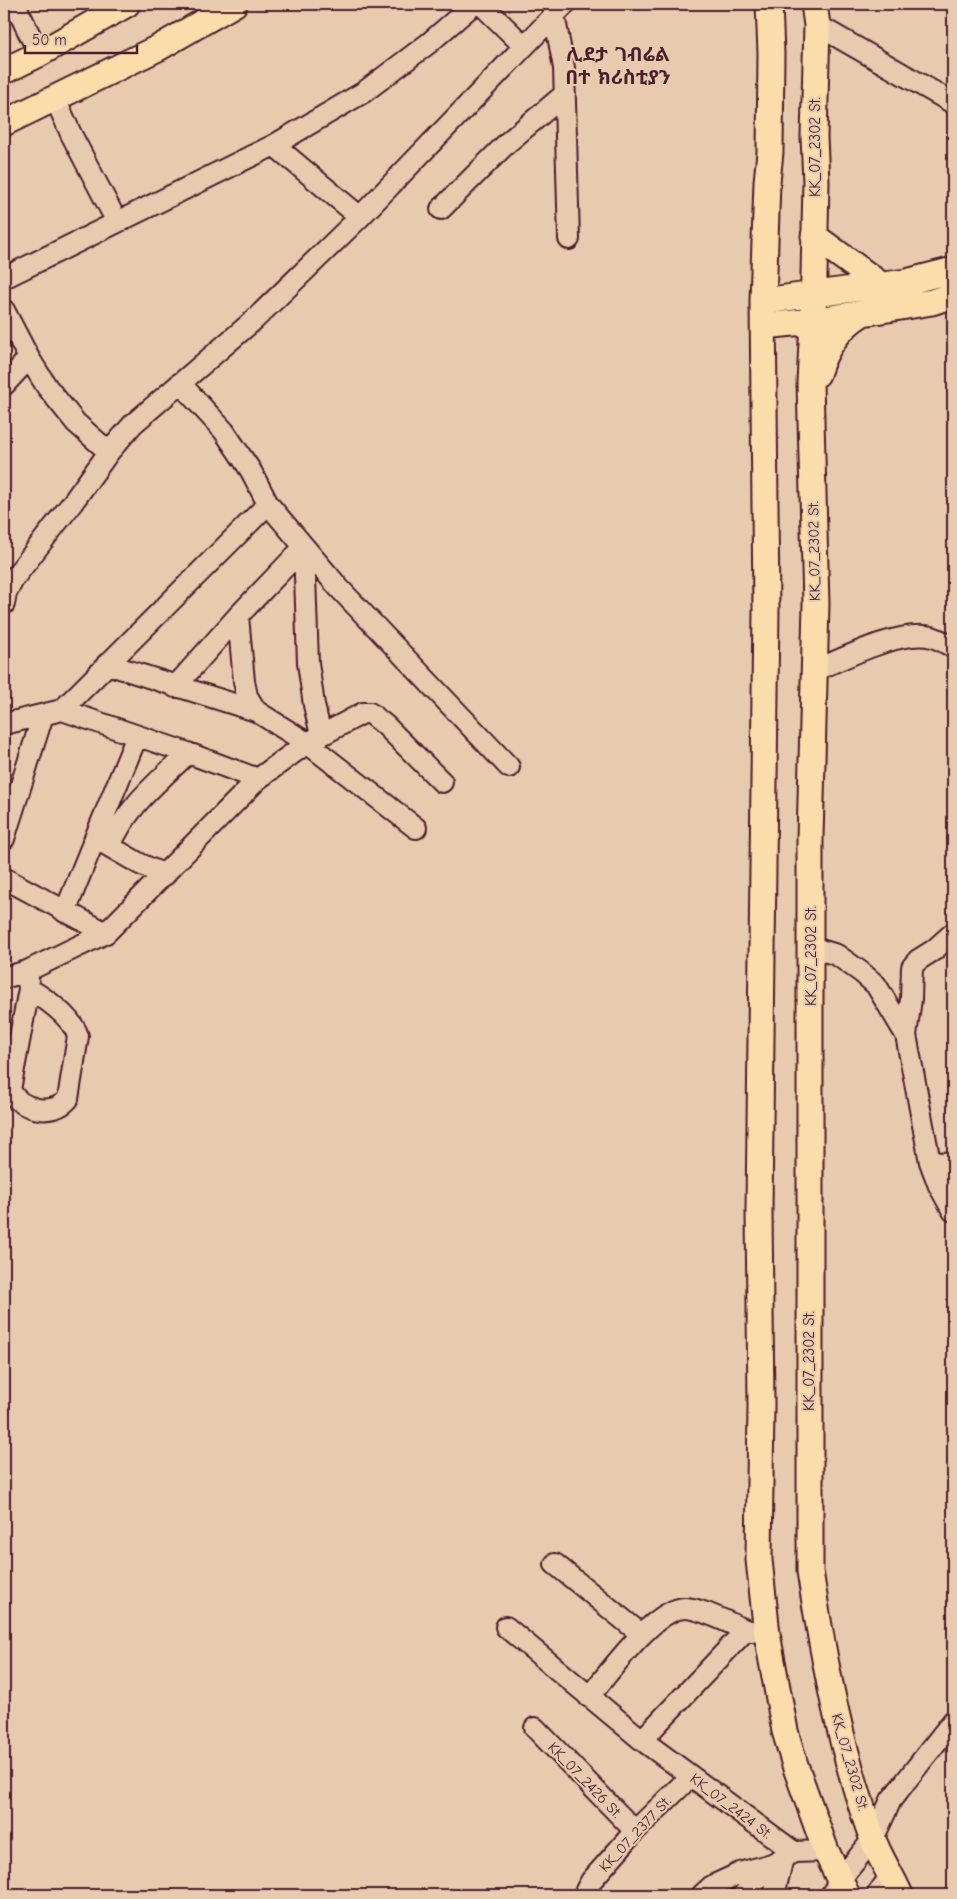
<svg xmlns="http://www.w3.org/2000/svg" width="957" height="1899" viewBox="0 0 957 1899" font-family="'Comic Neue','Noto Sans Ethiopic',sans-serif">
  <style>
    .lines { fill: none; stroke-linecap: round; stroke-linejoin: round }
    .minor-casing { stroke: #4a1f2b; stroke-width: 24 }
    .major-casing { stroke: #4a1f2b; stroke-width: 29 }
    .minor { stroke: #e8cbaf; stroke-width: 20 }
    .major { stroke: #fbddab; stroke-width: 25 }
    .labels { text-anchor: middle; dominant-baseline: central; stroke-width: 4; stroke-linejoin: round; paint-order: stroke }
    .street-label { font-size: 15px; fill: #4a1f2b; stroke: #e8cbaf }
    .district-label { font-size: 20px; font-weight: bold; fill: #4a1f2b; stroke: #e8cbaf }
  </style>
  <rect width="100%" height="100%" fill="#e8cbaf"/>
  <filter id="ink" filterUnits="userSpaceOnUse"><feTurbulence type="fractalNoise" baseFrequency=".02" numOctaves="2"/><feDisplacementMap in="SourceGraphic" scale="10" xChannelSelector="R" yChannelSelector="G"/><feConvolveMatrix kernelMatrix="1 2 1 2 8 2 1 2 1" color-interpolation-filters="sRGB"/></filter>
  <g filter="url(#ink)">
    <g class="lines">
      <!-- minor casing -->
      <g class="minor-casing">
        <path id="minor" d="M15 4 39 54
          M481 4 524 46
          M554 14 564 68 569 239
          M817 25 953 103
          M55 98 71 134 117 222
          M274 145 360 217
          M441 209 507 143 565 94
          M4 278 274 145 364 92 429 43 474 4
          M4 310 29 358 4 385
          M29 358 47 387 76 423 109 452
          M180 383 224 431 251 471 268 504 339 588 509 767
          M304 547 308 663 314 705 321 735
          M4 604 6 593 14 578 73 502 109 452 133 424 254 320 360 217 565 4
          M238 616 244 681 247 696 256 711
          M107 664 256 711 307 743 416 828
          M814 671C844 658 901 629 932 637 939 639 947 644 953 647
          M175 687 238 616 304 547
          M62 710 188 753 258 779
          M4 724 62 710 268 504
          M95 838 137 736
          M4 839 43 715
          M110 847C125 808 159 781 188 753
          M4 878 106 933 258 779 307 743 363 713H370L385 725 442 782
          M65 912 95 838 140 864 165 875
          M811 947 837 955 861 972 876 985 906 1035 930 1162 939 1186 953 1211
          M27 971 29 989C45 998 72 1017 78 1036L68 1099C53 1117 20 1110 10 1090L29 989
          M4 978 27 971 106 933
          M906 1035 911 999 912 967 918 960 934 950 953 933
          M930 1162 953 1163
          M555 1564 641 1634
          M506 1627 642 1740 794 1852 826 1851
          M589 1697C608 1674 655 1608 685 1608 701 1608 731 1624 746 1630
          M535 1728 635 1831
          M642 1740 746 1630 758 1632
          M586 1895V1890L591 1881 635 1831 691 1776
          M702 1895 712 1886 740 1873 772 1864 794 1852
          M743 1895 772 1864
          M774 1895 783 1858
          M831 1895 840 1880 873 1839 891 1800 953 1721
          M877 1895 891 1875"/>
      </g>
      <!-- major casing -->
      <g class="major-casing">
        <path id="major" d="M769 4 771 53 770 152 767 182 763 301 766 608 759 1211 761 1405 759 1560 767 1634 785 1731 795 1765 826 1851 847 1895
          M814 4 817 25 814 137 816 182 813 321 810 383 816 604 810 839V1571C824 1662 841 1751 872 1837 879 1857 892 1876 900 1895
          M4 71 39 54 127 4
          M4 123 160 47 234 4
          M814 236 881 285
          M763 301 906 282 953 270
          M764 326 813 321 932 302 953 295
          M817 374C825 348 838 328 861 314"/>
      </g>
      <!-- minor -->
      <use href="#minor" class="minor"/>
      <!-- major -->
      <use href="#major" class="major"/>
    </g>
  </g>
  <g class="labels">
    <!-- street labels -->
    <g class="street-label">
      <text transform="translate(815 147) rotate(-90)">KK_07_2302 St.</text>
      <text transform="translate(814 551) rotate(-91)">KK_07_2302 St.</text>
      <text transform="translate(811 956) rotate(-90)">KK_07_2302 St.</text>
      <text transform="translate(809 1361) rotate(-90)">KK_07_2302 St.</text>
      <text transform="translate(850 1762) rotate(74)">KK_07_2302 St.</text>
      <text transform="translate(585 1780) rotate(46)">KK_07_2426 St.</text>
      <text transform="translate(731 1806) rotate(37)">KK_07_2424 St.</text>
      <text transform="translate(635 1834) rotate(-47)">KK_07_2377 St.</text>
    </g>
    <!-- district labels -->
    <g class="district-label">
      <text x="618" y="54">ሊደታ ገብሬል<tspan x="618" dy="23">በተ ክሪስቲያን</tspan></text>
    </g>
  </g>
  <!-- margin -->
  <rect width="957" height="1899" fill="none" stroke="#e8cbaf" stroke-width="20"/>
  <rect x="10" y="10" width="937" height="1879" fill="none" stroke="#4a1f2b" stroke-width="2" filter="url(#ink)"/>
  <!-- scale -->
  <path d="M25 45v8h112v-8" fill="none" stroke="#4a1f2b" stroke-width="2.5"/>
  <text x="32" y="45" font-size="15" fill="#4a1f2b" stroke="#e8cbaf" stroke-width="4" paint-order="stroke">50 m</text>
</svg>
